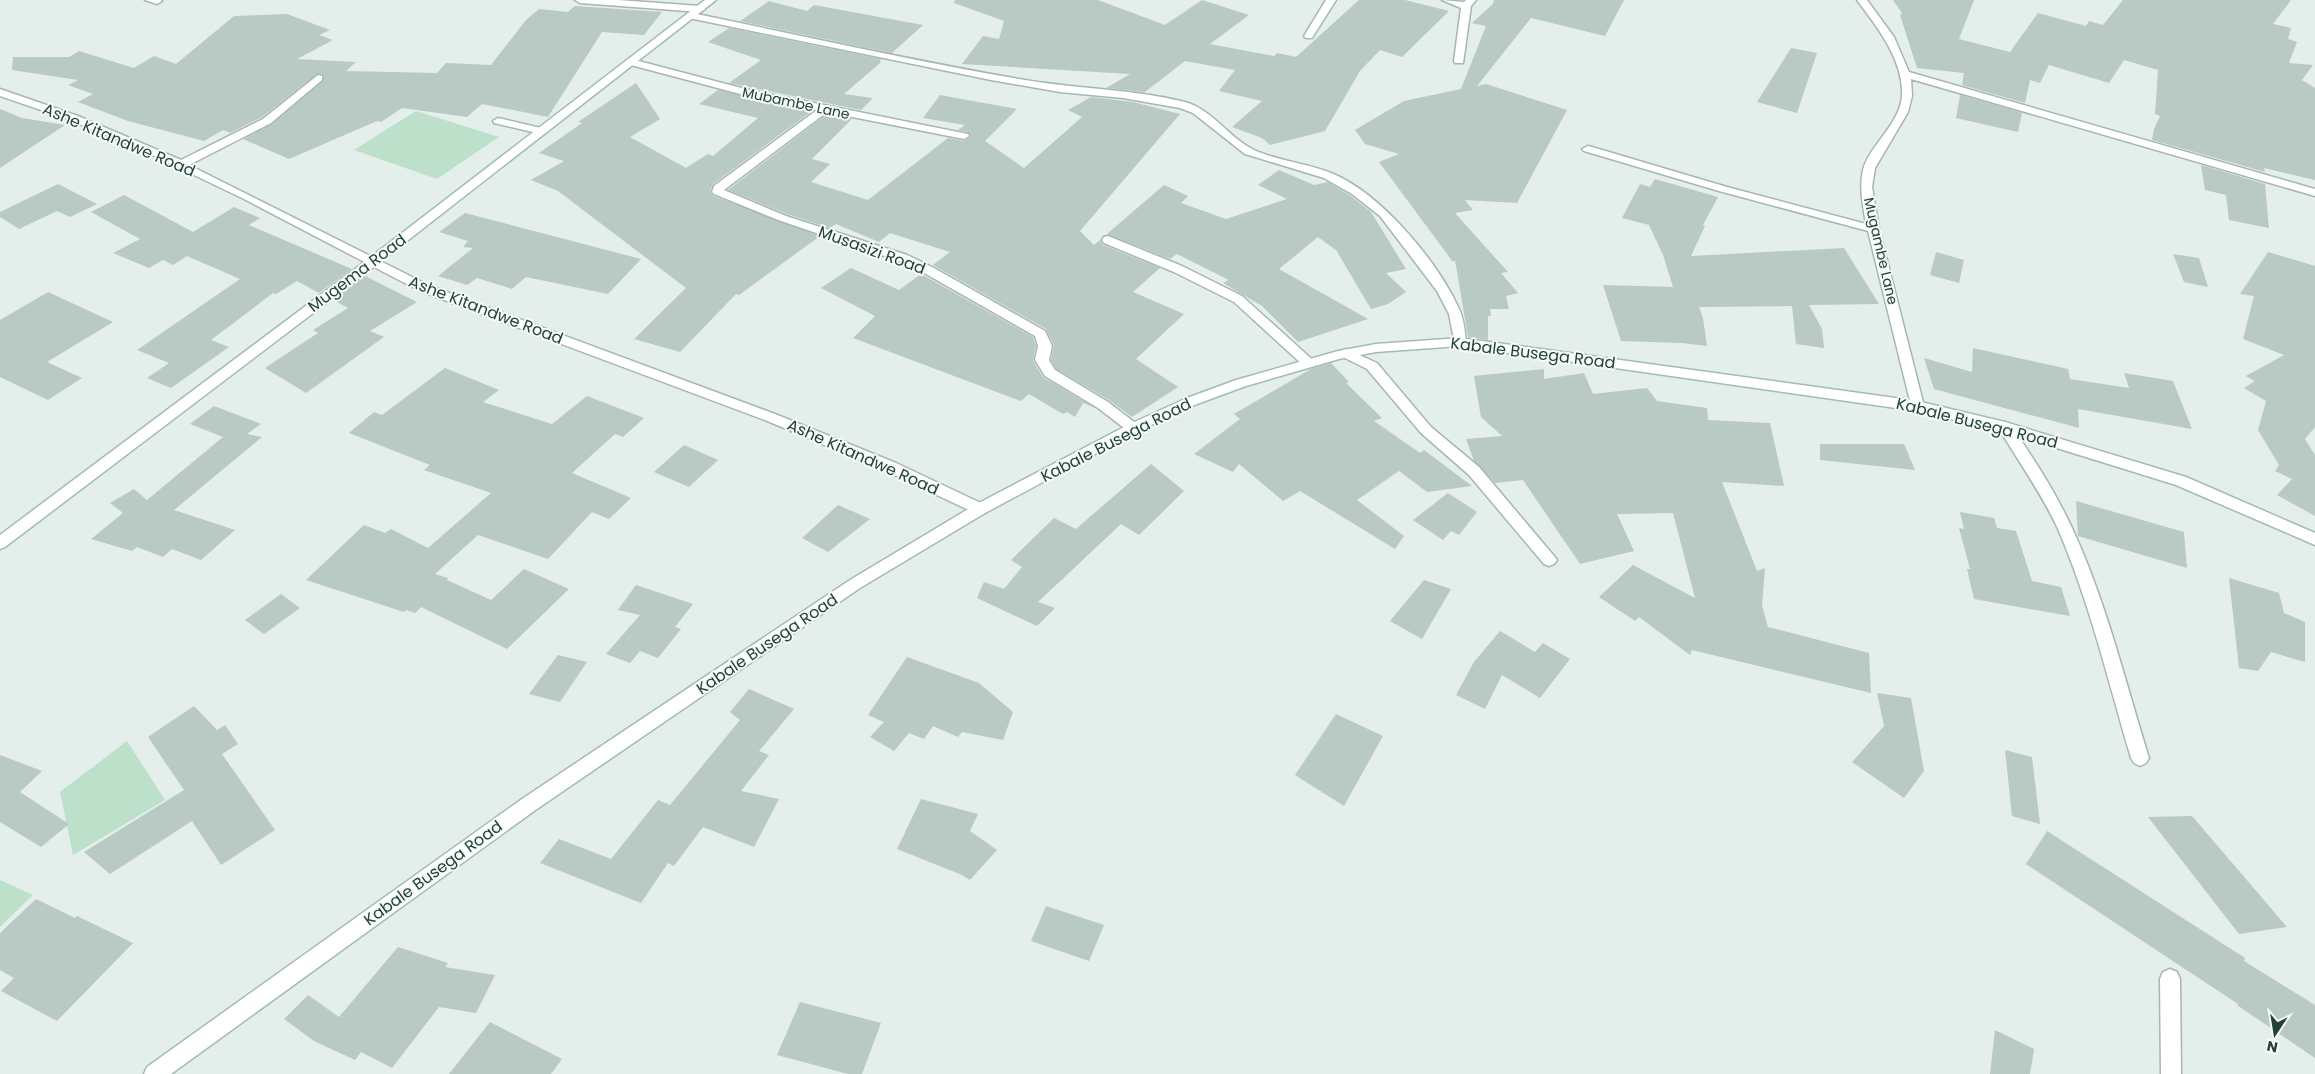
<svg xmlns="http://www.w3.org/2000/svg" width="2315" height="1074" viewBox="0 0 2315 1074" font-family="Poppins,sans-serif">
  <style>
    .green { fill: #bce0ca }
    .building { fill: #b9c9c4 }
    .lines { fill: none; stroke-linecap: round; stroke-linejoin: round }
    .street-casing { stroke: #a6b7b3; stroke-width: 3 }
    .secondary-casing { stroke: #a2bbb5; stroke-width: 3 }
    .street { fill: #fff; fill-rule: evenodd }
    .secondary { fill: #fff; fill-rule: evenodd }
    .labels { text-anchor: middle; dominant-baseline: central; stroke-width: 4; stroke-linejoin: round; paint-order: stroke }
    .far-street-label { font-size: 14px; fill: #22413c; stroke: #f5faf8 }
    .street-label { font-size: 16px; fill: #22413c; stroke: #f5faf8 }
  </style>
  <rect width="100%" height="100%" fill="#e4eeeb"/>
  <!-- green -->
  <path class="green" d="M416 111 499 137 437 179 354 150Z
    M127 741 165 800 73 855 60 792Z
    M0 880 33 895 0 927Z"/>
  <!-- building -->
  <path class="building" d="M955 0H1098L1165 25 1202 0 1249 15 1210 44 1274 56 1277 53 1296 57 1359 0H1405L1449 11 1402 57 1380 50 1360 71 1325 131 1270 145 1262 138 1232 127 1262 101 1219 91 1235 70 1185 61 1145 92 1106 88 1130 74 962 64 983 36 999 39 1004 21 954 3Z
    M1494 0H1624L1605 36 1531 18 1477 86 1486 84 1567 110 1517 203 1465 200 1473 210 1455 213 1508 272 1501 273 1518 293 1506 296 1509 309H1490L1491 316H1488V340L1468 337 1455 260 1453 262 1379 162 1399 154 1365 144 1355 130 1404 101 1461 89 1486 26 1472 23 1493 4Z
    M1893 0H1974L1959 39 2010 52 2038 13 2086 26 2089 21 2103 25 2123 0H2291L2273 24 2291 28 2288 39 2297 42 2289 63 2313 65 2302 80 2315 88V180L2264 168 2265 172 2152 140 2154 129 2160 116 2155 114 2158 70 2124 60 2109 83 2049 65 2040 83 2030 80 2025 103 1962 85 1964 73 1917 68 1900 15 1902 13Z
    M769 1 807 11 814 5 923 25 892 53 740 21Z
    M575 6 662 12 644 35 602 32 548 117 482 104 467 117 402 108 381 122 377 121 289 159 243 139 272 124 323 81 322 74H317L262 117 230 133 223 130 204 141 128 121 78 102 93 94 68 85 78 80 12 70 13 57H69L79 51 134 68 154 56 176 64 234 16 287 14 330 30 319 35 333 40 297 59 356 62 346 71 437 73 446 63 491 65 526 20 539 9 568 12Z
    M729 28 881 59 880 63 844 94 873 98 861 110 729 83 761 60 708 42Z
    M1791 48 1817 53 1797 113 1757 102Z
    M636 83 660 119 630 137 686 168 708 154 713 156 758 118 699 104 718 90 812 111 713 184 710 191 713 196 820 236 739 295 736 294 680 352 634 339 686 288 558 191 531 180 564 161 539 153 582 123 578 122Z
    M940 95 1017 109 985 141 1024 168 1082 117 1068 110 1091 97 1133 102 1180 114 1080 231 1094 245 1100 240 1103 245 1160 268 1133 292 1184 314 1136 359 1178 387 1132 417 1109 400 1056 369 1051 360 1054 345 1046 329 933 265 950 252 890 233 879 242 836 224 830 228 787 214 728 190 827 114 852 119 812 159 830 164 811 182 868 200 948 138 964 141 971 137 968 132 958 130 965 125 923 118Z
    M1960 95 2022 113 2018 132 1956 118Z
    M0 109 22 118 65 125 0 168Z
    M2201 165 2265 184 2269 228 2229 220 2226 195 2205 190Z
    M1279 170 1314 185 1328 182 1351 196 1371 212 1406 269 1386 273 1406 292 1388 304 1371 309 1336 250 1318 237 1279 269 1368 319 1298 342 1262 306 1223 283 1229 280 1177 254 1170 259 1107 234 1164 185 1188 196 1181 203 1226 219 1287 199 1258 185Z
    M1655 179 1718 197 1703 225 1705 226 1691 256 1844 248 1879 304 1809 305 1822 329 1824 348 1796 344 1792 306 1699 307 1703 318 1707 346 1682 343 1621 341 1603 285 1673 287 1663 255 1649 225 1622 218 1640 184 1650 187Z
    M58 184 97 204 70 217 57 211 19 229 0 217V212Z
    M124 195 193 232 234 207 260 218 249 225 352 269 319 293 297 281 276 294 273 293 211 340 229 347 171 388 147 378 169 363 137 350 240 279 187 256 173 265 163 260 149 268 113 253 140 239 91 212Z
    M465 213 488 219 641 259 608 294 526 277 512 289 477 278 467 285 438 276 473 248 463 247 468 241 439 232Z
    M1936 252 1964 260 1959 283 1930 275Z
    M2268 252 2315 266V427L2305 439 2315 455V516L2277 495 2292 479 2275 471 2279 465 2258 430 2266 401 2244 388 2255 381 2246 376 2284 355 2243 339 2254 296 2240 294Z
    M2173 254 2199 258 2208 287 2184 282Z
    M851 268 899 290 921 274 1033 337 1036 346 1033 361 1043 377 1095 408 1083 403 1075 417 1067 412 1063 414 1029 394 1021 401 853 338 875 316 821 288Z
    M365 276 417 302 370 331 384 337 306 393 265 368 318 333 313 330 348 308 333 300Z
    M48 292 113 322 47 362 82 378 48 400 0 377V320Z
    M1973 348 2068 369 2070 379 2129 388 2124 373 2173 381 2192 429 2078 409 2079 428 1934 389 1924 358 1972 372Z
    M1331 363 1349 382 1346 383 1382 418 1374 421 1420 453 1424 450 1472 486 1427 492 1399 471 1357 500 1404 536 1395 549 1300 491 1283 501 1239 464 1233 472 1194 454 1240 419 1234 414 1311 369Z
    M445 368 499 390 483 402 552 424 587 396 644 418 623 437 615 434 572 473 631 498 609 519 592 512 548 559 478 535 435 574 448 578 447 580 491 600 524 569 569 589 507 649 421 607 415 613 406 610 404 612 306 580 364 525 385 533 391 529 428 548 491 493 424 470 430 465 349 433 374 412 382 415Z
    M1544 369V379L1584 373 1593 394 1647 388 1657 401 1707 408 1708 420 1770 423 1784 486 1722 482 1757 571 1765 568 1762 606 1768 627 1869 653 1871 693 1692 650 1690 655 1639 617 1635 621 1599 597 1633 565 1695 598 1673 513 1617 514 1634 551 1580 564 1523 480 1495 483 1474 461 1466 439 1502 436 1481 417 1474 376Z
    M214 406 261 424 247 434 262 437 174 510 235 530 201 560 172 549 163 557 137 547 132 551 91 539 123 513 110 503 134 489 147 500 223 437 190 424Z
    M1820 444H1904L1915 470 1820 460Z
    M684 445 718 460 689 487 654 472Z
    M1151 464 1184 491 1139 535 1121 524 1038 602 1055 608 1037 626 977 598 984 582 1004 589 1022 567 1011 560 1054 518 1076 529Z
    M1448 493 1477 512 1459 535 1451 531 1443 540 1413 520Z
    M2076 501 2184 532 2187 568 2078 536Z
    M838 505 870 519 828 552 802 538Z
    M1960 512 1994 518 1997 528 2016 531 2032 581 2061 587 2070 616 1974 599 1967 569H1970L1959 528 1964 529Z
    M2229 578 2279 593 2284 613 2305 622V662L2271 652 2258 671 2239 668Z
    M1424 580 1451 589 1422 639 1390 621Z
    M636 585 693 604 675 627 681 629 658 658 640 651 630 663 606 654 640 615 618 610Z
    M281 594 300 608 264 634 245 620Z
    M1500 631 1535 652 1543 643 1570 659 1540 698 1502 675 1485 709 1456 695 1474 662Z
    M558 655 587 662 560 702 529 694Z
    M907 657 979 683 1013 712 1003 740 962 732 958 737 933 726 924 739 909 733 894 751 870 737 884 722 868 715Z
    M749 689 794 709 759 751 769 755 741 791 779 799 754 847 703 827 674 866 668 863 641 903 540 863 559 839 611 859 658 800 670 805 740 720 730 712Z
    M1877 693 1911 698 1924 771 1904 798 1852 762 1884 726Z
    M194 706 217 730 225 725 238 744 222 754 275 830 221 865 192 821 110 874 84 852 184 790 148 737Z
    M1336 714 1383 736 1344 806 1295 775Z
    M2005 750 2032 757 2040 824 2012 816Z
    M0 755 42 771 20 792 69 824 41 847 0 822Z
    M921 799 978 814 970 831 997 850 970 880 962 875 897 849Z
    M2192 816 2287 927 2239 934 2148 817Z
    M2047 831 2245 958 2244 961 2315 1005V1058L2237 1005 2238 1004 2026 864Z
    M36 899 75 918 77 916 133 943 57 1021 1 991 14 978 0 970V933Z
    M1046 906 1104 925 1089 961 1031 941Z
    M398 947 448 963 445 967 495 975 476 1013 439 1007 392 1068 361 1052 355 1060 314 1041 284 1019 308 995 339 1017Z
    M800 1002 881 1023 862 1074H848L777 1055Z
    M490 1022 562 1059 551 1074H449Z
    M1995 1030 2034 1049 2030 1074H1990Z"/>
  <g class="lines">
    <!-- street casing -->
    <g class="street-casing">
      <path id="street" d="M145 0H161L162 1 157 4Z
        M575 0H618L700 6 705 9 700 12 580 3Z
        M1326 0H1336L1312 38H1306L1304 36Z
        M1442 0 1464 2 1466 0H1476L1471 6 1463 63H1455L1454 61 1461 8Z
        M1857 0H1867L1894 37 1909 72 2315 189V196L1911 79 1912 96 1908 112 1875 168 1872 187 1879 229 1924 406 1922 409H1912L1868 231 1719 191 1584 151 1582 149 1588 146 1592 147 1727 187 1866 224C1863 206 1859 188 1863 170 1869 146 1900 124 1902 96 1904 60 1877 27 1857 0Z
        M692 13C803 36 914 61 1025 80 1078 89 1133 89 1185 102 1213 110 1229 138 1254 150 1278 161 1307 163 1331 173 1381 193 1439 263 1460 311 1464 321 1465 332 1466 342L1460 346 1455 345 1449 314 1437 291 1380 216 1352 194 1324 178 1245 154 1193 113 1180 108 1123 98 1060 92 991 80 689 18 687 16Z
        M631 59 745 89 968 134 969 136 964 139 827 112 724 190 786 216 907 255 934 268 1045 331 1052 346 1049 360 1055 370 1108 402 1138 425 1140 428 1138 431H1128L1098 408 1045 376 1035 360 1038 346 1035 336 926 274 899 261 778 220 714 194 712 192 714 186 817 110 744 95 627 64 626 62Z
        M318 75 322 76V80L271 123 189 165 428 285 775 414 896 463 985 505 987 509 985 513H975L886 471 765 420 420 291 242 198 144 151 70 120 0 96V89L78 116 181 160 263 119Z
        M498 118 545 129 546 131 541 134 494 123 493 121Z
        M1108 236 1182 266 1242 296 1316 363 1309 367 1304 366 1234 302 1174 272 1104 243 1102 240 1104 237Z
        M1346 349 1377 363 1431 427 1479 467 1554 556 1557 560 1554 564 1549 566 1544 564 1469 475 1421 433 1367 369 1341 356 1339 353Z
        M2005 422 2010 424C2033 458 2055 491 2072 528 2106 601 2125 681 2149 758L2146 763 2140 766 2134 763 2131 758C2108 681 2090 603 2058 529 2041 492 2018 461 1998 427L2000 424Z
        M2170 969 2177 972 2180 979 2181 1074H2161L2160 979 2163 972Z"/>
    </g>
    <!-- secondary casing -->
    <g class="secondary-casing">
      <path id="secondary" d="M705 0H716L375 266 5 547 0 549V535L367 260Z
        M1460 338 1917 401 2005 422 2186 477 2315 533V545L2176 485 2005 432 1917 411 1460 346 1376 352 1339 359 1246 386 1197 404 1138 431 985 513 860 588 534 811 171 1074H144L147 1067 522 799 850 580 975 505 1128 425 1187 398 1236 380 1338 351 1376 344Z"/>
    </g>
    <!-- street -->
    <use href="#street" class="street"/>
    <!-- secondary -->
    <use href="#secondary" class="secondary"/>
  </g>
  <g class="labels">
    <!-- far-street labels -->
    <g class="far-street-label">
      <text transform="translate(796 103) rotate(12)">Mubambe Lane</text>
      <text transform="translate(1881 251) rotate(77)">Mugambe Lane</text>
    </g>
    <!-- street labels -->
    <g class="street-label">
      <text transform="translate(119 140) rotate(23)">Ashe Kitandwe Road</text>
      <text transform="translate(872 250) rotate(20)">Musasizi Road</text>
      <text transform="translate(357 273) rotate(-37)">Mugema Road</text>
      <text transform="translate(486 310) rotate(21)">Ashe Kitandwe Road</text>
      <text transform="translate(1533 353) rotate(7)">Kabale Busega Road</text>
      <text transform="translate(1977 423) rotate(14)">Kabale Busega Road</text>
      <text transform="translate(1116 440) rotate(-27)">Kabale Busega Road</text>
      <text transform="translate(863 457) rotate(24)">Ashe Kitandwe Road</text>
      <text transform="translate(767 644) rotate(-34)">Kabale Busega Road</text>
      <text transform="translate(433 873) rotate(-36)">Kabale Busega Road</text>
    </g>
  </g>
  <!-- north arrow -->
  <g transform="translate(2275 1034) rotate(192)" stroke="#f5faf8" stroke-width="4" paint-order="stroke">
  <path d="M0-4L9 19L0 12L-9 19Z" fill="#22413c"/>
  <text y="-8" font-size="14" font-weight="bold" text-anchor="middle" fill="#22413c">N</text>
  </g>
</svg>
